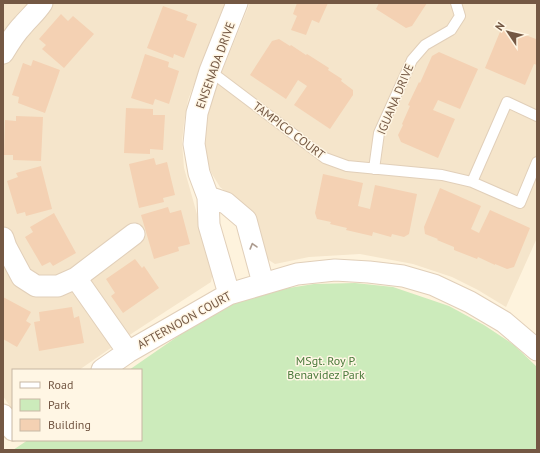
<svg xmlns="http://www.w3.org/2000/svg" width="540" height="453" viewBox="0 0 540 453" font-family="'PT Sans',sans-serif">
  <style>
    .residential { fill: #f5e5cb }
    .green { fill: #ccebbb }
    .building { fill: #f4d1b3 }
    .lines { fill: none; stroke-linecap: round; stroke-linejoin: round }
    .lane-casing { stroke: #e1cfb9; stroke-width: 12 }
    .street-casing { stroke: #e1cfb9; stroke-width: 23 }
    .lane { stroke: #fff; stroke-width: 10 }
    .street { stroke: #fff; stroke-width: 21 }
    .oneway { stroke: #ac9b8f }
    .labels { text-anchor: middle; dominant-baseline: central; stroke-width: 3; stroke-linejoin: round; paint-order: stroke }
    .street-label { font-size: 12px; fill: #745844; stroke: #fff6e4 }
    .park-label { font-size: 12px; fill: #4b7a3c; stroke: #fff6e4 }
  </style>
  <rect width="100%" height="100%" fill="#fef3dd"/>
  <!-- residential -->
  <path class="residential" d="M3 3H225L188 100 184 123 182 142 184 168 213 271 211 282 134 332 79 370H13V411L3 396Z
    M250 3H537V238L506 307 478 290 452 277 413 264 360 254 309 257 275 264 264 257 249 211 220 187 212 174 206 161 204 143 207 118 212 96Z"/>
  <!-- green -->
  <path class="green" d="M355 283 393 287 449 306 484 325 514 345 537 367V450H13L28 440H141V370H129L213 312 246 298 276 290 314 284Z"/>
  <!-- building -->
  <path class="building" d="M297 3H328L319 23 312 20 306 35 291 30 297 16 293 14Z
    M379 3H427L412 26 406 28 376 9Z
    M163 6 188 15 186 20 197 24 184 58 174 54 173 58 147 48Z
    M61 14 68 21 73 16 94 34 64 68 42 49 46 45 39 39Z
    M502 27 519 35 520 33 536 39 537 37V65L534 64 525 85 485 68Z
    M279 39 290 46 291 45 306 55 307 54 329 68 328 70 342 79 341 81 353 90V95L330 129 294 105 307 86 298 80 286 99 250 75 272 41Z
    M439 52 478 69 460 109 438 100 433 110 455 119 438 158 401 142 398 135 403 125 402 124 410 106 408 105 419 82 420 83 432 56Z
    M145 54 169 62 168 67 179 71 169 104 155 99 153 105 131 98Z
    M33 60 60 70 45 113 18 103 19 97 12 95 23 63 31 66Z
    M126 108 153 109V115H165L163 150 150 149V154L124 153Z
    M16 116 43 117 41 161 13 160V155H4L5 120 16 121Z
    M154 158 156 165 167 162 175 195 163 198 164 202 139 208 129 164Z
    M41 166 52 209 26 216 25 212 17 214 7 181 18 177 16 173Z
    M323 174 363 183 358 206 370 209 375 185 417 194 409 234 404 237 392 234 391 237 373 232 372 236 346 230 347 228 330 224 331 222 317 219 315 213Z
    M440 188 481 206 471 229 479 233 490 210 530 228 514 267 507 269 495 264V265L478 257 477 259 454 250V247L437 240 438 239 425 234 424 227Z
    M168 207 170 213 181 210 190 244 178 247 179 251 154 259 141 215Z
    M54 213 76 253 53 266 50 262 42 266 25 237 33 232 30 227Z
    M135 259 142 268 144 266 159 288 123 313 111 296 115 293 106 279Z
    M3 297 31 312 26 321 31 324 17 347 3 339Z
    M72 307 74 318 79 316 84 343 39 351 34 322 40 321 39 312Z"/>
  <g class="lines">
    <!-- lane casing -->
    <g class="lane-casing">
      <path id="lane" d="M210 71 325 158 347 166 442 175 472 182 520 203 537 162
        M374 169 379 133 412 60 425 45 451 30 460 16 456 3
        M472 182 507 102 537 116"/>
    </g>
    <!-- street casing -->
    <g class="street-casing">
      <path id="street" d="M3 53C9 43 15 33 23 25 30 17 36 12 42 3
        M208 197 226 203 246 220 263 283
        M3 238 6 247 22 277 36 286H58L76 278 134 234
        M76 278 128 352
        M229 294 209 225 208 197 199 173 194 144 197 113 210 71 237 3
        M102 370 128 352 229 294 297 274 335 270 369 272 403 276 434 285 470 302 504 322 537 350
        M3 415 13 430"/>
    </g>
    <!-- lane -->
    <use href="#lane" class="lane"/>
    <!-- street -->
    <use href="#street" class="street"/>
  </g>
  <!-- one-way arrows -->
  <defs><path id="oneway-chevron" d="M-2-3.5L2.5 0L-2 3.5" fill="none" stroke-width="1.6" stroke-linecap="round" stroke-linejoin="round"/></defs>
  <use class="oneway" href="#oneway-chevron" transform="translate(253 246) rotate(-106)"/>
  <g class="labels">
    <!-- street labels -->
    <g class="street-label">
      <text transform="translate(215 65) rotate(-70)">ENSENADA DRIVE</text>
      <text transform="translate(395 99) rotate(-67)">IGUANA DRIVE</text>
      <text transform="translate(289 130) rotate(37)">TAMPICO COURT</text>
      <text transform="translate(184 320) rotate(-29)">AFTERNOON COURT</text>
    </g>
    <!-- park labels -->
    <g class="park-label">
      <text x="326" y="360">MSgt. Roy P.<tspan x="326" dy="14">Benavidez Park</tspan></text>
    </g>
  </g>
  <!-- border -->
  <rect width="540" height="453" fill="none" stroke="#745844" stroke-width="8"/>
  <!-- legend -->
  <rect x="12" y="369" width="130" height="72" fill="#fff6e4" stroke="#c7b7a4"/>
  <rect x="20" y="382" width="20" height="6" fill="#ffffff" stroke="#c7b7a4"/>
  <text x="48" y="389" font-size="12" fill="#745844">Road</text>
  <rect x="20" y="399" width="20" height="12" fill="#ccebbb" stroke="#c7b7a4"/>
  <text x="48" y="409" font-size="12" fill="#745844">Park</text>
  <rect x="20" y="419" width="20" height="12" fill="#f4d1b3" stroke="#c7b7a4"/>
  <text x="48" y="429" font-size="12" fill="#745844">Building</text>
  <!-- north arrow -->
  <g transform="translate(508 32) rotate(305)" stroke="#fff6e4" stroke-width="3" paint-order="stroke">
  <path d="M0-3L7 15L0 10L-7 15Z" fill="#745844"/>
  <text y="-6" font-size="11" font-weight="bold" text-anchor="middle" fill="#745844">N</text>
  </g>
</svg>
